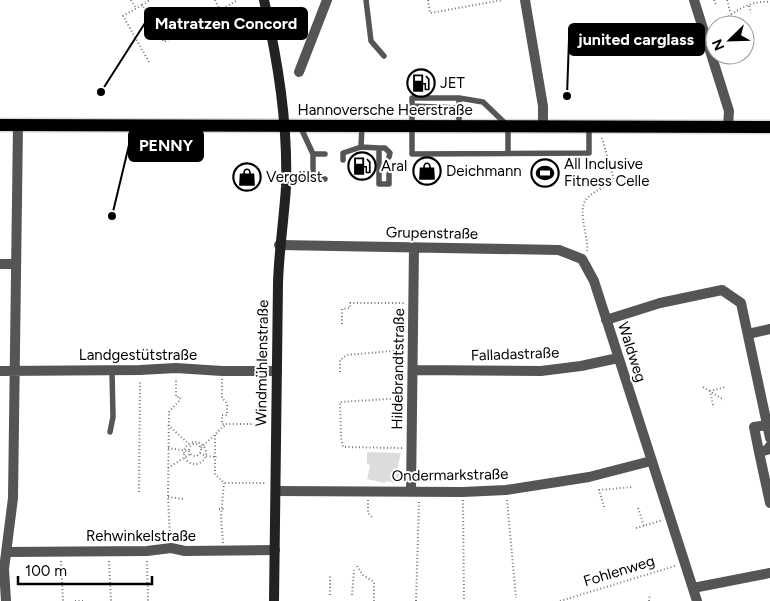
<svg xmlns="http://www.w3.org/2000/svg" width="770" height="601" viewBox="0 0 770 601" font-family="Figtree,sans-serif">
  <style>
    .green { fill: #dcdcdc }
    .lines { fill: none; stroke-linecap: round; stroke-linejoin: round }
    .primary-casing { stroke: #dbdbdb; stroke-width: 15 }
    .path { stroke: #777; stroke-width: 2; stroke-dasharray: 1 2.5; stroke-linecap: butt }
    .lane { stroke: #555; stroke-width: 5.5 }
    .street { stroke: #555; stroke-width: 10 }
    .secondary { stroke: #222; stroke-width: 10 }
    .primary { stroke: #000; stroke-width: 12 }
    .labels { text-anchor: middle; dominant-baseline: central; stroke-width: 4; stroke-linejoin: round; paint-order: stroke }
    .poi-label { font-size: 15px; fill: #000; stroke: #fff; text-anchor: start }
    .street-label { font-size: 15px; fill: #000; stroke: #fff }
    .leader { fill: none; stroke: #000; stroke-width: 2 }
    .callout-dot { fill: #000; stroke: #fff; stroke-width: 2 }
    .callout { fill: #000; stroke: #000; stroke-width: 2 }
    .callout-label { font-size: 16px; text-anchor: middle; font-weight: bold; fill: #fff }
  </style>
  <rect width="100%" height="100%" fill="#fff"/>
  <!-- green -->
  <path class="green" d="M367 452 401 453 397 469 401 470 397 483 386 481 385 483 367 479 370 465 367 464Z"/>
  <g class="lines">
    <!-- primary casing -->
    <g class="primary-casing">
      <path id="primary" d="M0 125 770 127"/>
    </g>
    <!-- path -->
    <path class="path" d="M131 0 136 8
      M215 0 220 10
      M428 0 430 13 503 0
      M714 0 716 5
      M727 0 731 14
      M142 5 150 0
      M749 6 751 13
      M726 19C736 9 755 0 770 2
      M149 62 123 16 142 5 164 42 238 0
      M587 251C588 245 586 238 585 231 578 195 586 199 614 180L602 138
      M342 324V309L350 308V303H404
      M340 372V360L347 355 404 350
      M222 379V398L227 403V415H222V424H266
      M703 387 724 400
      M713 405 710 391 725 387
      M168 425 189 444
      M215 435V474L224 483H266
      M184 453a11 11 0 1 1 22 0a11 11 0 1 1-22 0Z
      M189 450a6 6 0 1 1 12 0a6 6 0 1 1-12 0Z
      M168 448 188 451
      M201 448 226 424
      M402 448 343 447 341 437 340 402 404 398
      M200 453 205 456 217 457
      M168 468 190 454
      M139 492 140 380
      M168 497 185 499
      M368 500V513L373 518
      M463 500 464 601
      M507 500 516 598
      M604 507 599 490 632 487
      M638 508 644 526
      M219 509H226
      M636 528 663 520
      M170 538 168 497 169 412 180 400V397H176V378
      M223 543 221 516 224 483
      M61 561 63 601
      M109 561 111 601
      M147 561 148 601
      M357 566 363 575 374 582V601
      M330 595V576
      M352 595 354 570
      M75 601H83
      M416 601 419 502
      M560 601 675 566
      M649 601 650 594"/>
    <!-- lane -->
    <path class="lane" d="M366 0 371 41 384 56
      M412 106 459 108
      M300 126 313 154H325
      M459 126V98
      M361 147 379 148V184H389V174
      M379 148H385L390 153 389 157
      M508 153V126L483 102 459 98H412V154L589 153V126
      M313 154V179
      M343 160V153L361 147 362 126
      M286 181 325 179
      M110 432 113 417 112 371"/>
    <!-- street -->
    <path class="street" d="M525 0 543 106V127
      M694 0 729 111 728 127
      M299 72 327 0
      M279 245 559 250 582 259 594 281 697 601
      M0 264H16
      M606 320 660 303 722 290 741 303 770 438
      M748 334 770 329
      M413 370 541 371 581 366 618 358
      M0 371 140 370 176 368 222 371H277
      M770 446 767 450 759 452 770 503
      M759 452 754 427 767 425
      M276 491 463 492 506 490 589 477 651 461
      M411 492 414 247
      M7 552 147 551 171 548 185 551 275 550
      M693 588 770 573
      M6 601 4 569 13 498 18 125"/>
    <!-- secondary -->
    <path class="secondary" d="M264 0C278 62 288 123 286 187 284 219 279 250 278 283L274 601"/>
    <!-- primary -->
    <use href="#primary" class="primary"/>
  </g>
  <!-- icons -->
  <defs>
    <g id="fuel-ring" transform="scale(1.4375)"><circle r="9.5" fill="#fff" stroke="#000" stroke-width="1.5"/><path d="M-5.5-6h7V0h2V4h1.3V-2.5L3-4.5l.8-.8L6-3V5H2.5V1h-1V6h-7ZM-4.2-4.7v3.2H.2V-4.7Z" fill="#000"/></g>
    <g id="shop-ring" transform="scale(1.4375)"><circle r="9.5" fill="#fff" stroke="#000" stroke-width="1.5"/><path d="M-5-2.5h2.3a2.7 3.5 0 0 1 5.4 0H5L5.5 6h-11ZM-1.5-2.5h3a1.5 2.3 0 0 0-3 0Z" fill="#000"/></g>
    <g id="stadium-ring" transform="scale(1.4375)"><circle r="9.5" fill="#fff" stroke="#000" stroke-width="1.5"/><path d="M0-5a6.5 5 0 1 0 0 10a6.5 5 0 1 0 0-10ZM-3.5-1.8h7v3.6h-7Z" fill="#000"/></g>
  </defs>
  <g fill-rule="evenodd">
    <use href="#fuel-ring" x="421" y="83"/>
    <use href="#fuel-ring" x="362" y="166"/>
    <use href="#shop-ring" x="427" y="171"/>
    <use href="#stadium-ring" x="545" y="173"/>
    <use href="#shop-ring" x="247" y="177"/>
  </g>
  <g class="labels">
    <!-- poi labels -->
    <g class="poi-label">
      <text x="440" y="83">JET</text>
      <text x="564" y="164">All Inclusive<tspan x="564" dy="17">Fitness Celle</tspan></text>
      <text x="381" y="166">Aral</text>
      <text x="446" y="171">Deichmann</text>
      <text x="266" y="177">Vergölst</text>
    </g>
    <!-- street labels -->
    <g class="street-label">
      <text x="385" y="110">Hannoversche Heerstraße</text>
      <text transform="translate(432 233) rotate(1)">Grupenstraße</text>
      <text transform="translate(632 352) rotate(72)">Waldweg</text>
      <text transform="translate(515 354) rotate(-2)">Falladastraße</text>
      <text x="138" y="355">Landgestütstraße</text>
      <text transform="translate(262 363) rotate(-89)">Windmühlenstraße</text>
      <text transform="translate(398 369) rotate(-89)">Hildebrandtstraße</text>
      <text transform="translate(450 475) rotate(-1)">Ondermarkstraße</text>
      <text x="141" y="536">Rehwinkelstraße</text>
      <text transform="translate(619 571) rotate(-17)">Fohlenweg</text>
    </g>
  </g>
  <!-- callouts -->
  <path class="leader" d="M101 92L145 23M567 96L569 39M112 216L129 145"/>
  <g class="callout-dot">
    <circle cx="101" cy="92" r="5"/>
    <circle cx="567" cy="96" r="5"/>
    <circle cx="112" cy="216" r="5"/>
  </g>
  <g class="callout">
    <rect x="145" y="8" width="162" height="31" rx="5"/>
    <rect x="569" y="24" width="135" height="31" rx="5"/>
    <rect x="129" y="130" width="74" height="31" rx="5"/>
  </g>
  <g class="callout-label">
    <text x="226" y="29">Matratzen Concord</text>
    <text x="636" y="45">junited carglass</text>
    <text x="166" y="151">PENNY</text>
  </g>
  <!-- north arrow -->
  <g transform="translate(730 40) rotate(247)"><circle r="24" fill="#ffffff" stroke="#999999"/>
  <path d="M0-4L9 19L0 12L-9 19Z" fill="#000000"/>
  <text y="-8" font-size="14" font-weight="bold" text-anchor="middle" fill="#000000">N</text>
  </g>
  <!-- scale -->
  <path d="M18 576v8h134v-8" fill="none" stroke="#000000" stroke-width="2.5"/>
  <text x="25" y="576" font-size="15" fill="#000000" stroke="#ffffff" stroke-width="4" paint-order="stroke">100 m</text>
</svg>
